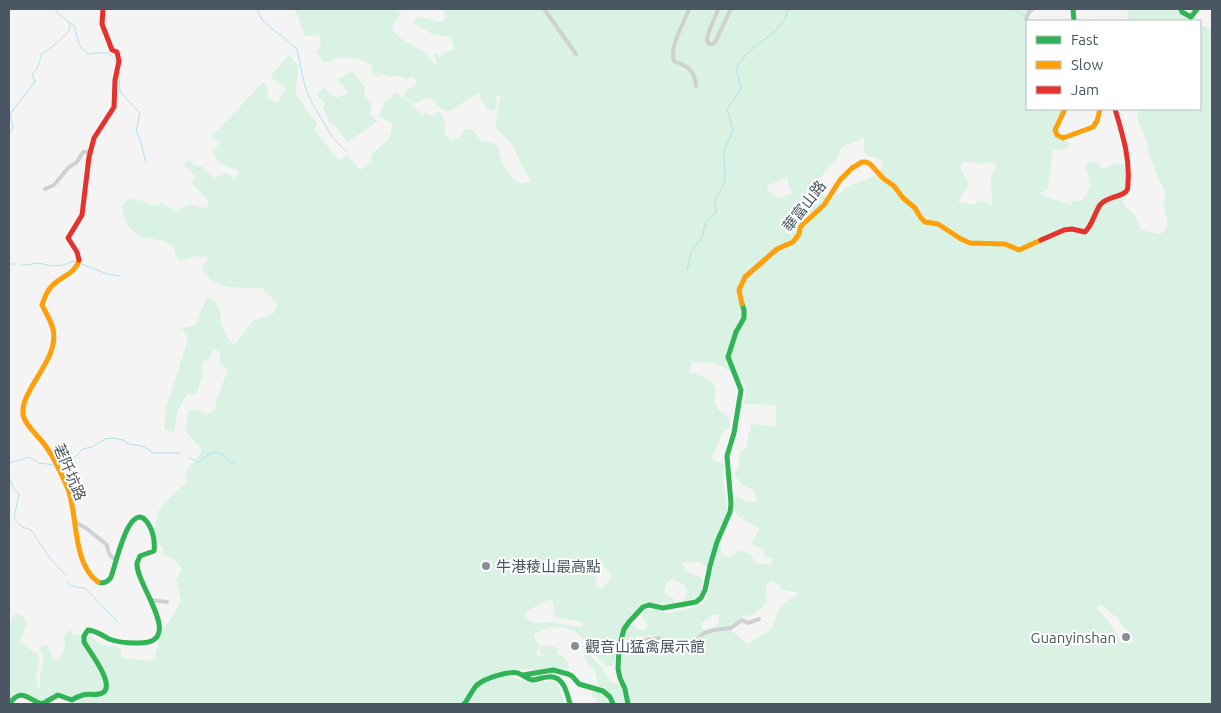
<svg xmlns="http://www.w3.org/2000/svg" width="1221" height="713" viewBox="0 0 1221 713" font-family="Ubuntu,'Noto Sans TC',sans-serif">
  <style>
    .green { fill: #d9f2e3; fill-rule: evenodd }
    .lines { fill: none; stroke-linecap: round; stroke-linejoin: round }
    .stream { stroke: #aee2f0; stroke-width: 1 }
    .street { stroke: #ced0d2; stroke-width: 4 }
    .fast { stroke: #30b455; stroke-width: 5 }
    .slow { stroke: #ff9f0a; stroke-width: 5 }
    .jam { stroke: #e5322d; stroke-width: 5 }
    .poi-dot { fill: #868d94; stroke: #fff; stroke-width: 2 }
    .labels { text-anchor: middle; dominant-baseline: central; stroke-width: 4; stroke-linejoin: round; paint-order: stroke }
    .street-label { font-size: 15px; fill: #4a5661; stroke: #fff }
    .poi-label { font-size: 15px; fill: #4a5661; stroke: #fff; text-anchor: start }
  </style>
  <rect width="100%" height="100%" fill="#f4f4f4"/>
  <!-- green -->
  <path class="green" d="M295 9H396L397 11 401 13 393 24V30L400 38 424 52 436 66 437 61 432 55 437 53 440 58 444 52 455 49 450 37 434 35 414 23 418 16 439 22 444 20 446 15 442 9H1027L1028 10 1029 21H1027V109H1065L1054 125V131L1066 140 1070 145 1069 147 1063 150 1053 149 1048 189 1039 194 1071 205 1072 201H1082C1090 188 1093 183 1085 169L1088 162 1097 163 1103 169 1116 163 1124 164 1126 182 1121 195 1125 206 1134 214 1141 230 1159 234 1162 233 1166 229 1167 222 1164 208 1165 192 1149 156 1148 144 1137 119 1138 109H1200V25L1212 30V704H597L596 699 591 695 599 687 596 674 585 658 583 646 587 647 593 659 601 666 612 683C623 683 620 689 626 696L629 692 620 672 621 654 623 643 618 641 615 659 612 666H605L594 653 595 645C592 643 588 642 584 640 581 638 580 634 576 632 562 624 548 627 534 634L535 639 540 647 536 654 540 657 546 654H538L541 647 546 645 559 648 557 654C565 656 569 661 569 669 558 669 547 670 536 670 525 670 515 666 505 673L506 676 537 684 551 680 557 683 565 704H69L72 700 56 696 46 703C34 699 20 692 9 699V629L12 617 17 613 24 617 27 623 20 641 38 655 39 661 36 676 38 689 41 688C36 674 50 662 39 649L40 647 48 645 53 659 58 661 65 649 64 636 67 631 70 630 74 635 91 637 100 644 121 648 122 658 151 661 155 657 162 631 175 613 181 600 176 579 182 570C178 561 171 557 162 555L163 548 155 539 154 528C158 523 156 519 158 513 162 502 178 490 187 483L188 480 186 478V471L201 453 202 450 186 432 188 412 195 409 206 414 216 409V401L227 372V369L220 363V352L213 349 210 357 201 363 203 373 197 393 196 395 187 394 178 410 174 433 164 430 166 409 188 339 182 328 196 325 207 296 216 302 221 316V324L229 340 233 344H235L253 321 274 313 278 304 262 288C237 287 219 292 202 271L203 265 208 259 207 257 196 256 180 261 176 257 174 247 164 241 139 236 127 225 122 208 124 203 131 198 157 206 163 203 175 212 189 204 203 208 208 207V201L192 183 195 176 184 165 188 159 195 166H201L214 178 227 173 235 179 239 171 219 163 213 153 220 142 212 136 263 82 268 90 267 98 277 103 286 88 270 76 289 55 299 66 295 93 317 124 314 130 339 160 348 155 360 170 371 162 372 154 389 139 393 123 379 117 385 100H390L394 92 409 101 422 116 425 112 431 116 439 111 446 122 444 133 451 141 458 138 465 129 473 130 481 141 497 144C502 162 505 175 521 184L531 181 521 165 513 145 495 127 500 97 498 95 496 96 497 106 493 111 487 109 481 100 480 92 450 111C437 112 438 102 428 98L413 104 404 95 407 90 418 83 413 77 405 79 398 75 390 77 379 74 378 77 371 73 373 65 358 59 341 57 324 63 315 52 321 46 319 35 305 36ZM864 138V151L868 155 883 161C883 184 849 178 840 194L828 197 816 190V183L837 158 842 147ZM964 161 983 164 989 161 997 165 991 175 992 205 979 200 974 205 958 202 969 184 960 166ZM787 178 792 194 778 198 767 190 768 185ZM692 362C719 362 726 366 746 385L744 404 775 405 777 427 751 424 746 448C734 455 741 457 739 466 739 467 735 473 734 474L742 485 754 490 757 502 746 501 737 497 733 504 737 516 759 528 751 544 763 549 764 556 773 559 771 565 755 563 751 554 739 550 730 558 722 554 721 546 718 547C716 564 709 580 708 597L703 604 692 608 666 614 663 611C653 609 647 606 642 616L648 626 644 630 637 629 633 624 629 626 627 622 644 604 652 603 674 604 673 598 664 593 666 583 671 579 683 584 687 591 683 601C701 598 703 598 702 578L689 573 681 563 699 562 707 567 726 516V498L723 478 724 464 711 459 724 431 729 428 730 418 718 409 714 401C722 381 704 377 689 372ZM600 564 604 566 611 574V578L602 589C593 584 596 575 596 566ZM772 580 779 585 780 589 799 593 780 606 772 629 747 644 730 629 743 616 753 615 767 603 766 585ZM552 600 554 607 553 615 558 618 583 622 582 627 549 622 533 623 526 618 527 611 546 601ZM1101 604 1118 619 1134 642 1129 644 1121 642 1107 619 1096 608ZM713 615H719V620L717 626 702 634 703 629 701 624ZM658 635 675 641 676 653C669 653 645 654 639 651 635 649 633 645 632 641L636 637Z
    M1127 9H1186V13L1195 21H1125L1128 19Z
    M352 71 365 87 364 93 372 107 369 114 378 121 347 143 337 127 330 123 323 108 326 104 316 94 324 88 336 98 347 94 348 91 337 80Z"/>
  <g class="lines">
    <!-- stream -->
    <path class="stream" d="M257 9 262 20 297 49 305 87 312 103 333 138 346 151
      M1014 9 1023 15
      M1188 9 1191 12
      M1194 17 1197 21
      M70 23 75 27C77 38 78 47 88 54 100 53 111 49 116 63
      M1200 25 1205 30
      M1211 34 1212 35
      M119 71 120 92 140 113 136 131 140 139 146 163
      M9 135 13 127 10 114 35 82 32 74 37 69 42 54 57 43 69 31 70 23 54 9
      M9 264H16
      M82 264 107 274 120 276
      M21 265H26L38 263 52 266 63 265 74 261 76 262
      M687 271 691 252 702 237 706 222 716 213 715 200 724 184 725 177 724 150 733 131 727 109 741 89 736 68C740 62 744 57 749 52 763 38 785 30 788 9
      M190 458 199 463C203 457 213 450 220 453 224 455 226 459 229 462L236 463
      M9 463 29 457 39 463 54 465
      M58 464H63L71 461 83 449 92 447 105 439 113 438 123 440 129 444 142 446 154 453H181
      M9 477 13 487 19 494 14 518 22 527 31 530 50 558 65 575
      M67 580C71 588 78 587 85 588L118 622"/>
    <!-- street -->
    <path class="street" d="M544 9 576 54
      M689 9C684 23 669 47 674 61 689 67 694 69 696 86
      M718 9C715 20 708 29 707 40L709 44H712L715 42 731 9
      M1026 19 1029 12 1033 9
      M45 189 54 185 69 167 77 162 83 152H90
      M75 522 86 528 107 545C108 552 109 556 115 559
      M151 600 167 602
      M618 657 628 645 635 641 659 638 670 643 690 644 696 641 704 633 714 630 731 628 742 620 748 623 759 619"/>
    <!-- fast -->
    <path class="fast" d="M1073 9 1074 21
      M1181 9 1182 12 1191 17 1197 9
      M523 675 553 670 568 674 572 676 579 684 603 691 610 697 613 704
      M9 704C22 687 27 699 42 704
      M42 704 58 695 72 700C75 698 79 696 83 695 88 693 97 696 102 693 117 686 89 651 84 642V636L88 630C97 631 102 635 109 639 117 642 128 643 136 643 189 645 135 585 137 563 137 563 140 556 140 556L154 551C155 542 153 532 149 525 130 493 115 568 111 577 108 582 104 584 98 582
      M464 704C469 698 472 690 477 685 485 678 508 671 518 673 523 675 527 679 532 680 538 680 542 677 548 677 563 675 567 692 570 704
      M628 704 625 689 620 678 618 669 619 648 624 629 629 622 643 607 649 605 663 608 696 602 701 598 705 590 710 566 717 542 730 512 731 504 727 456 734 433 741 390 728 357 736 332 744 318V310L742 304"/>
    <!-- slow -->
    <path class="slow" d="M1065 109 1055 130 1057 135 1063 138 1093 127 1097 121 1100 109
      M79 260C76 274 59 277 51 287 46 292 44 299 42 305 46 313 51 321 53 329 58 352 38 373 29 392 25 399 22 406 23 414 24 425 41 438 47 448 56 461 62 475 68 489 78 516 72 563 98 582
      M742 304 739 290 745 277 777 249 793 242 799 234 800 228 802 225 824 205 840 180 852 168 862 162H866L870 164 884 179 894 186 903 198 915 208 921 218 925 222 938 224 961 239 970 243 1005 244 1019 250 1041 240"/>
    <!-- jam -->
    <path class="jam" d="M1041 240 1064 230 1072 229 1085 232C1093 224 1094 214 1100 205 1106 196 1124 197 1127 190 1128 188 1128 185 1128 182 1130 157 1122 133 1115 109
      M79 260 77 252 68 238 82 215 89 157 94 138 114 107 115 80 119 61 117 52 112 50 102 24 103 9"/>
  </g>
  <!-- markers -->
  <g class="poi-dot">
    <circle cx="486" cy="566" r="5"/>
    <circle cx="1126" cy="637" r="5"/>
    <circle cx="575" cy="646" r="5"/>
  </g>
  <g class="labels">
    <!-- street labels -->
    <g class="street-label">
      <text transform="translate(804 206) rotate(-52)">華富山路</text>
      <text transform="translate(70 472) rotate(67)">荖阡坑路</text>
    </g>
    <!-- poi labels -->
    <g class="poi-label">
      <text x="496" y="566">牛港稜山最高點</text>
      <text x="1116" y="637" text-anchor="end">Guanyinshan</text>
      <text x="585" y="646">觀音山猛禽展示館</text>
    </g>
  </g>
  <!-- border -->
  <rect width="1221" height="713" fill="none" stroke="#4a5661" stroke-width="20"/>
  <!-- legend -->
  <rect x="1026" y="20" width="175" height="90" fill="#ffffff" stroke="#b7bbc0"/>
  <rect x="1036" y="36" width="25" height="8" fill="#30b455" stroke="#b7bbc0"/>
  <text x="1071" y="45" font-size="15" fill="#4a5661">Fast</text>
  <rect x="1036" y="61" width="25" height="8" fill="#ff9f0a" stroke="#b7bbc0"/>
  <text x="1071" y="70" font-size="15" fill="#4a5661">Slow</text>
  <rect x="1036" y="86" width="25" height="8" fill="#e5322d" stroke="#b7bbc0"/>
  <text x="1071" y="95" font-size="15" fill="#4a5661">Jam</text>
</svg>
